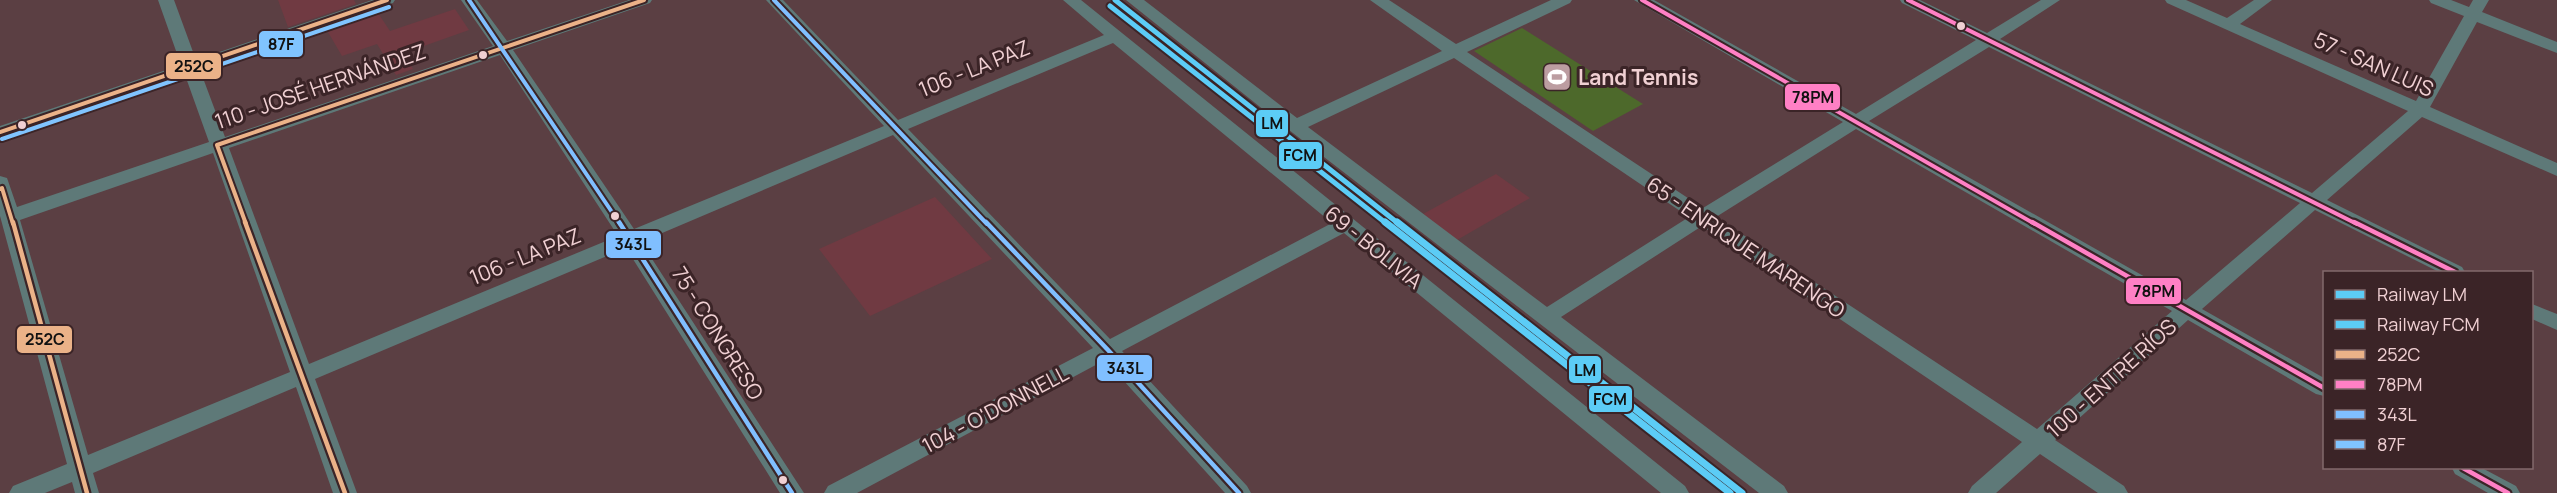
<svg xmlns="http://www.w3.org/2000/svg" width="2557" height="493" viewBox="0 0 2557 493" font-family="Manrope,sans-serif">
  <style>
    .built { fill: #703a42 }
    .green { fill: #4d692b }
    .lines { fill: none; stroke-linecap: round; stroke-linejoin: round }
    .minor { fill: #5e7978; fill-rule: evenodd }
    .bus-1-far1-casing { stroke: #3b2427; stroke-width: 8 }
    .bus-1-casing { stroke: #3b2427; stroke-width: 9 }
    .bus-2-far1-casing { stroke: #3b2427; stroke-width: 8 }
    .bus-2-casing { stroke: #3b2427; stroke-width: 9 }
    .bus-3-far1-casing { stroke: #3b2427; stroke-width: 8 }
    .bus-3-casing { stroke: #3b2427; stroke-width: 9 }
    .bus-4-casing { stroke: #3b2427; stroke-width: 8 }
    .bus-1-far1 { stroke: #ebb288; stroke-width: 4 }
    .bus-1 { stroke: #ebb288; stroke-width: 4.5 }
    .bus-2-far1 { stroke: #ff80c5; stroke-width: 4 }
    .bus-2 { stroke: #ff80c5; stroke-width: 4.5 }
    .bus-3-far1 { stroke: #80bfff; stroke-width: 4 }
    .bus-3 { stroke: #80bfff; stroke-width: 4.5 }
    .bus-4 { stroke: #80c4ff; stroke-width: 4 }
    .rail-1-far1-casing { stroke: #3b2427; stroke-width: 9 }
    .rail-1-casing { stroke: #3b2427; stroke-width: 11 }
    .rail-2-far1-casing { stroke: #3b2427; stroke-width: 9 }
    .rail-2-casing { stroke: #3b2427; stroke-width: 11 }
    .rail-1-far1 { stroke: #5cccf6; stroke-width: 5 }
    .rail-1 { stroke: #5cccf6; stroke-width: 7 }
    .rail-2-far1 { stroke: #5cccf6; stroke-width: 5 }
    .rail-2 { stroke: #5cccf6; stroke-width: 7 }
    .bus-dot { fill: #f0d0d3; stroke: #3b2427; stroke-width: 2 }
    .labels { text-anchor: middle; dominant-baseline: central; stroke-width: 6; stroke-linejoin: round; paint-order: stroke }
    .street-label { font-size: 21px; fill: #f0d0d3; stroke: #3b2427 }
    .poi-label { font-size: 21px; font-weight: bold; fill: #f0d0d3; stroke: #3b2427; text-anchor: start }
    .line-badge { stroke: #3b2427; stroke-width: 2 }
    .pale-badge-label { font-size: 16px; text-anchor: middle; font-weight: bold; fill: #111 }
  </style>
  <rect width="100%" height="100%" fill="#5b3f43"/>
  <!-- built -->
  <path class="built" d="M278 0H354L356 4 288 27Z
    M455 9 469 30 404 53 413 69 396 75 377 44 342 56 325 27 376 10 390 31Z
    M1496 174 1530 198 1457 240 1423 214Z
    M935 197 992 259 870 316 819 249Z"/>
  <!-- green -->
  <path class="green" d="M1522 28 1643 104 1593 131 1474 51Z"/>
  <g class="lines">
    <!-- minor -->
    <path class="minor" d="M158 0H174L196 60 372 0H395L393 3 200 70 225 137 493 46 461 0H477L507 41 629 0H652L650 3 513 50 634 229 884 126 766 0H783L898 120 1104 35 1063 0H1081L1685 486 1689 493H1661L1344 233 1122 351 1247 486 1251 493H1225L1105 360 857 493H824L828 486 1093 348 893 135 641 242 804 493H780L626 248 315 379 357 493H333L296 387 93 473 99 493H75L72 482 45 493H9L13 486 67 464 0 216V176L7 178 17 207 209 142 185 75 0 138V126L181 65ZM1113 43 1332 223 1110 339 908 129ZM500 55 618 236 309 364 229 148ZM213 153 290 372 88 455 20 220Z
      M1126 0H1144L1297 118 1442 51 1370 0H1389L1456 44 1551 0H1572L1570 3 1467 52 1703 208 1843 122 1634 0H1654L1856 114 1976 40 1902 3 1900 0H1920L1987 33 2041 0H2060L2000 39 2312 193 2408 111 2167 3 2165 0H2186L2227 18 2254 0H2272L2240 24 2416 101 2464 16 2431 3 2429 0H2451L2469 7 2473 0H2489L2482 12 2557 42V53L2477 22 2430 107 2557 163V176L2422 117 2327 200 2462 267 2465 272H2439L2315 210 2202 309 2324 378V396L2316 394 2188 320 2055 440 2124 486 2128 493H2098L2040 454 1996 493H1968L1972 486 2022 442 1702 226 1561 317 1784 486 1788 493H1759L1289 130ZM1989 47 2300 203 2186 300 1869 121ZM1454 58 1689 217 1547 307 1308 127ZM1856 129 2172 311 2037 429 1716 217Z
      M2532 304 2557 314V330L2532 319Z
      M2452 468H2482L2516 486 2520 493H2488L2455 474Z"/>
    <!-- bus-1-far1 casing -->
    <g class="bus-1-far1-casing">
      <path id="bus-1-far1" d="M0 132 387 0
        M0 189 2 188 13 224
        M246 224 217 145 644 0"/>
    </g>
    <!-- bus-1 casing -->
    <g class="bus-1-casing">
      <path id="bus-1" d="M13 222 87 493
        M245 222 345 493"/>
    </g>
    <!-- bus-2-far1 casing -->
    <g class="bus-2-far1-casing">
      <path id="bus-2-far1" d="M1642 0 2035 224
        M1908 0 2357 224"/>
    </g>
    <!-- bus-2 casing -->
    <g class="bus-2-casing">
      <path id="bus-2" d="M2032 222 2324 388
        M2354 222 2455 272
        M2463 468 2508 493"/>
    </g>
    <!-- bus-3-far1 casing -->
    <g class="bus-3-far1-casing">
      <path id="bus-3-far1" d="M469 0 620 224
        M774 0 987 224"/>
    </g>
    <!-- bus-3 casing -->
    <g class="bus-3-casing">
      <path id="bus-3" d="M619 222 792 493
        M986 222 1108 350 1239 493"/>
    </g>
    <!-- bus-4 casing -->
    <g class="bus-4-casing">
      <path id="bus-4" d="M2 139 389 7"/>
    </g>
    <!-- bus-1-far1 -->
    <use href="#bus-1-far1" class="bus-1-far1"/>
    <!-- bus-1 -->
    <use href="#bus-1" class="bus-1"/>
    <!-- bus-2-far1 -->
    <use href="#bus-2-far1" class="bus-2-far1"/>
    <!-- bus-2 -->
    <use href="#bus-2" class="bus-2"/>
    <!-- bus-3-far1 -->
    <use href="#bus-3-far1" class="bus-3-far1"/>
    <!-- bus-3 -->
    <use href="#bus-3" class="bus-3"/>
    <!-- bus-4 -->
    <use href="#bus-4" class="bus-4"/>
    <!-- rail-1-far1 casing -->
    <g class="rail-1-far1-casing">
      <path id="rail-1-far1" d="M1115 0 1399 224"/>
    </g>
    <!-- rail-1 casing -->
    <g class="rail-1-casing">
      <path id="rail-1" d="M1397 222 1742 493"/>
    </g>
    <!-- rail-2-far1 casing -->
    <g class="rail-2-far1-casing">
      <path id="rail-2-far1" d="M1110 6 1387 224"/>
    </g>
    <!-- rail-2 casing -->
    <g class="rail-2-casing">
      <path id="rail-2" d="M1385 222 1730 493"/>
    </g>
    <!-- rail-1-far1 -->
    <use href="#rail-1-far1" class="rail-1-far1"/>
    <!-- rail-1 -->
    <use href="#rail-1" class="rail-1"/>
    <!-- rail-2-far1 -->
    <use href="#rail-2-far1" class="rail-2-far1"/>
    <!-- rail-2 -->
    <use href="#rail-2" class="rail-2"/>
  </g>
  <!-- icons -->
  <defs>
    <g id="stadium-square" transform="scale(1.5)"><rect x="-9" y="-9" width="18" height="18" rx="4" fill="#bc9da1" stroke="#3b2427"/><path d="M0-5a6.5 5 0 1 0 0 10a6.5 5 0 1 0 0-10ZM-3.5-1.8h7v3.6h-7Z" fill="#fff"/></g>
  </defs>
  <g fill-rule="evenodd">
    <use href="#stadium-square" x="1557" y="77"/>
  </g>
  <!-- markers -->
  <g class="bus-dot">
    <circle cx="1961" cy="26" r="5"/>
    <circle cx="483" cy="55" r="5"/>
    <circle cx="22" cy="125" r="5"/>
    <circle cx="615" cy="216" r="5"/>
    <circle cx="783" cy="480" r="5"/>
  </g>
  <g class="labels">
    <!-- street labels -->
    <g class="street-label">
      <text transform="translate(2374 64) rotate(24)">57 - SAN LUIS</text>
      <text transform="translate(974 68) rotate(-22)">106 - LA PAZ</text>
      <text transform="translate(320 86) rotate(-19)">110 - JOSÉ HERNÁNDEZ</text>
      <text transform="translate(1374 247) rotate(39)">69 - BOLIVIA</text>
      <text transform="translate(1746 247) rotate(34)">65 - ENRIQUE MARENGO</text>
      <text transform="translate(525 256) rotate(-22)">106 - LA PAZ</text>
      <text transform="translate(718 333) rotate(58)">75 - CONGRESO</text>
      <text transform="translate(2111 378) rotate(-42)">100 - ENTRE RÍOS</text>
      <text transform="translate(995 409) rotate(-28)">104 - O'DONNELL</text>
    </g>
    <!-- poi labels -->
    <g class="poi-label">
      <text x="1578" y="77">Land Tennis</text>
    </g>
  </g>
  <g class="line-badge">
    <rect x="258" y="30" width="46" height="28" rx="6" fill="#80c4ff"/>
    <rect x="165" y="52" width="57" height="28" rx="6" fill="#ebb288"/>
    <rect x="1784" y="83" width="57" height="28" rx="6" fill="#ff80c5"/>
    <rect x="1255" y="109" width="34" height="29" rx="6" fill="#5cccf6"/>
    <rect x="1278" y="141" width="45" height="29" rx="6" fill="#5cccf6"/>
    <rect x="605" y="230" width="57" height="29" rx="6" fill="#80bfff"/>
    <rect x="2125" y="277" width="57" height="28" rx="6" fill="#ff80c5"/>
    <rect x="16" y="325" width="57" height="29" rx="6" fill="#ebb288"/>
    <rect x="1096" y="354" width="57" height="28" rx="6" fill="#80bfff"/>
    <rect x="1568" y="355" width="34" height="29" rx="6" fill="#5cccf6"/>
    <rect x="1588" y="385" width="45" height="28" rx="6" fill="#5cccf6"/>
  </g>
  <g class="pale-badge-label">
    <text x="281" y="50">87F</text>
    <text x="194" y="72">252C</text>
    <text x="1813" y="103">78PM</text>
    <text x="1272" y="129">LM</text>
    <text x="1300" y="161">FCM</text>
    <text x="633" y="250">343L</text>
    <text x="2154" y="297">78PM</text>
    <text x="45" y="345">252C</text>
    <text x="1125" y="374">343L</text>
    <text x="1585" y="376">LM</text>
    <text x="1610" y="405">FCM</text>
  </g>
  <!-- legend -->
  <rect x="2323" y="271" width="210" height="198" fill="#3b2427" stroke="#83696c" stroke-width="1.5"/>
  <rect x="2335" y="290" width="30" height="9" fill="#5cccf6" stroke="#83696c" stroke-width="1.5"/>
  <text x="2377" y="301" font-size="18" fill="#f0d0d3">Railway LM</text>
  <rect x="2335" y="320" width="30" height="9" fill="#5cccf6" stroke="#83696c" stroke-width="1.5"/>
  <text x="2377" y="331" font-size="18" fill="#f0d0d3">Railway FCM</text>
  <rect x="2335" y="350" width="30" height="9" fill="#ebb288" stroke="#83696c" stroke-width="1.5"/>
  <text x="2377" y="361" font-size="18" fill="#f0d0d3">252C</text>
  <rect x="2335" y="380" width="30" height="9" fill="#ff80c5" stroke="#83696c" stroke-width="1.5"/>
  <text x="2377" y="391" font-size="18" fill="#f0d0d3">78PM</text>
  <rect x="2335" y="410" width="30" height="9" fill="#80bfff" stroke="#83696c" stroke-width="1.5"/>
  <text x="2377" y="421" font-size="18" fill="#f0d0d3">343L</text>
  <rect x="2335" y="440" width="30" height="9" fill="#80c4ff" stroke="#83696c" stroke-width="1.5"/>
  <text x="2377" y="451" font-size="18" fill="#f0d0d3">87F</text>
</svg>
